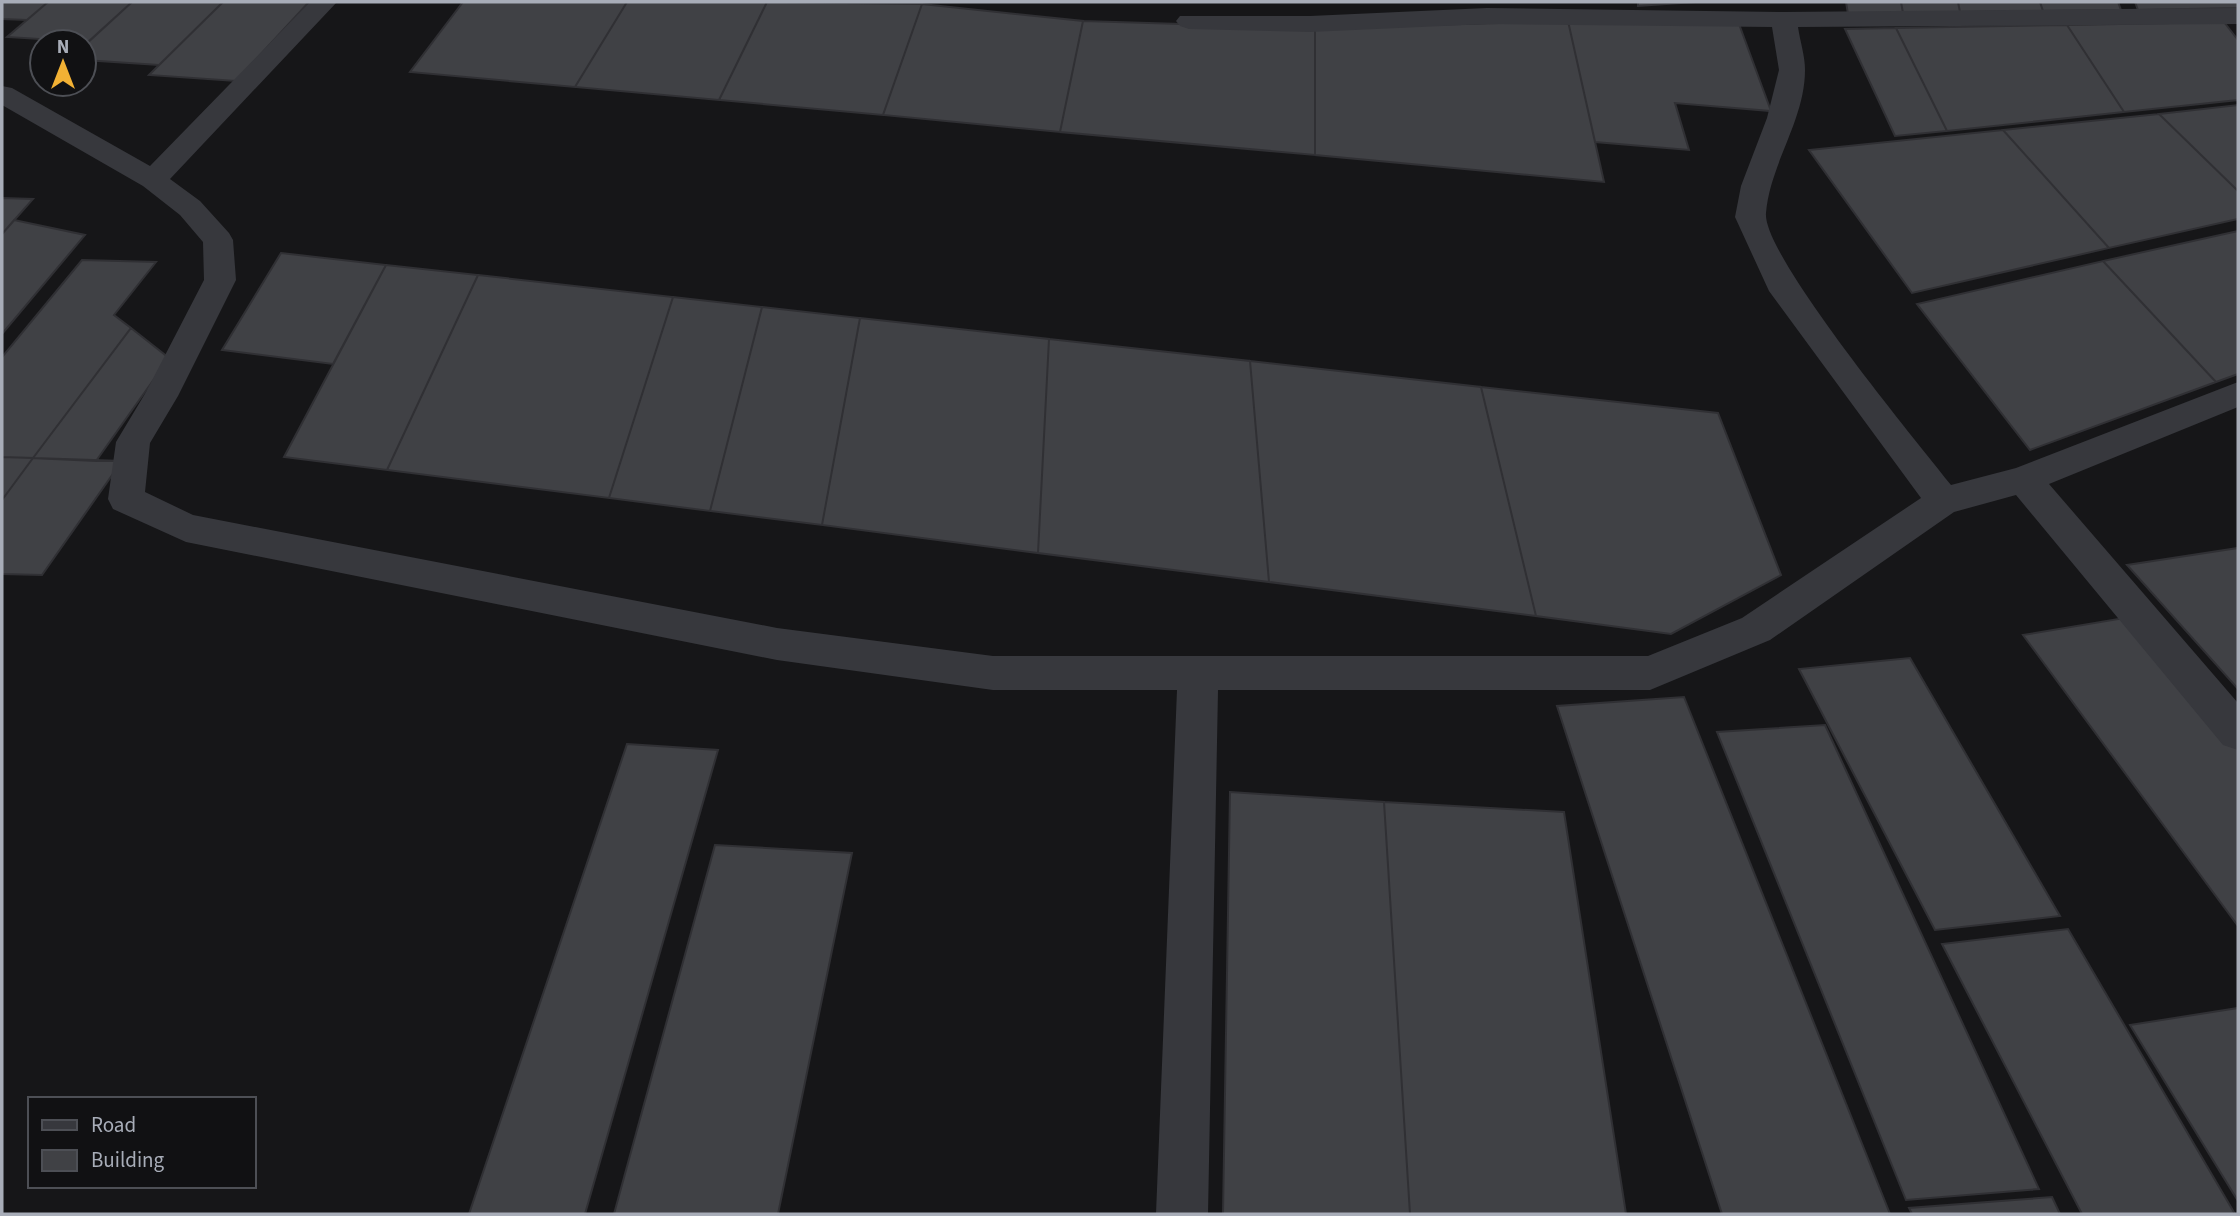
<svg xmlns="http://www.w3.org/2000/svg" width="2240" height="1216" viewBox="0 0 2240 1216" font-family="'Source Sans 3',sans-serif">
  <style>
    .building { fill: #404145; stroke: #303034; stroke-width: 2 }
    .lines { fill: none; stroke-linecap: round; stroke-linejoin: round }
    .minor { fill: #37383d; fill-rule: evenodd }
  </style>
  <rect width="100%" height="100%" fill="#161618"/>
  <!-- building -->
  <path class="building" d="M2 2H48L27 20 2 19Z
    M48 2H132L88 42 7 37Z
    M132 2H223L159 65 84 60V46Z
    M223 2H309L236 81 149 75Z
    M463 2H627L575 87 410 72Z
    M627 2H767L719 100 575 87Z
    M767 2 922 4 883 115 719 100Z
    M1638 2H1696L1638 6Z
    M1846 2H1901L1903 13 1848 14Z
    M1901 2H1958L1960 12 1903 13Z
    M1958 2H2040L2043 11 1960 12Z
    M2040 2H2118L2121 10 2043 11Z
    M2135 2H2238V8L2138 10Z
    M922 4 1083 21 1060 132 883 115Z
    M1083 21 1315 28V155L1060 132Z
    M1568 21 1739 24 1771 111 1675 103 1689 150 1595 142Z
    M1568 21 1604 182 1315 155V28Z
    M2224 22 2238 40V100L2124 112 2067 25Z
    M2067 25 2124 112 1947 131 1896 28Z
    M1896 28 1947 131 1895 136 1845 29Z
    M2238 105V191L2159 114Z
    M2159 114 2238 191V219L2109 248 2003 130Z
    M2003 130 2109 248 1912 293 1809 150Z
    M2 198 33 199 2 234Z
    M14 220 85 235 2 334V234Z
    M2238 231V374L2216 382 2103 261Z
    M281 253 386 265 333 364 222 350Z
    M82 260 156 262 114 315 131 328 33 458 2 457V357Z
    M2103 261 2216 382 2030 450 1917 304Z
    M386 265 478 275 387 470 284 457Z
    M478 275 673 297 609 498 387 470Z
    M673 297 762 307 710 511 609 498Z
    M762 307 860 318 822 525 710 511Z
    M860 318 1049 339 1038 553 822 525Z
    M131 328 169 358 96 461 33 458Z
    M1049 339 1250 361 1269 582 1038 553Z
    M1250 361 1481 387 1536 616 1269 582Z
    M1481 387 1718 413 1781 575 1671 634 1536 616Z
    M2 457 33 458 2 500Z
    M33 458 122 461 42 575 2 574V500Z
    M2238 548V689L2127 565Z
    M2136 616 2238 741V926L2023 635Z
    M1910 658 2060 916 1935 930 1799 669Z
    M1684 697 1890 1214H1722L1557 706Z
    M1825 725 2039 1189 1906 1200 1717 732Z
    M627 744 718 750 585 1214H469Z
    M1230 792 1384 802 1410 1214H1223Z
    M1384 802 1564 812 1626 1214H1410Z
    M715 845 852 853 778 1214H614Z
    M2068 929 2235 1214H2082L1942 944Z
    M2238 1008V1201L2130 1025Z
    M2052 1197 2060 1214H1912L1909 1208Z"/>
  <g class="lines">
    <!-- minor -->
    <path class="minor" d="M310 2H337L170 179 200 201 229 233 233 240 236 280 178 396 150 443 145 492 193 515 777 628 993 656H1648L1742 618 1921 498 1769 291 1735 217 1741 186 1767 118 1779 70 1772 27 1487 24 1310 32 1189 29 1180 26 1176 21 1180 16H1310L1487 8 1784 12 2238 8V24L1798 27C1800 41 1805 56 1805 70 1805 120 1770 164 1766 213 1762 255 1918 443 1951 485L2016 468 2238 382V407L2049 484 2238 703V750L2223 745 2016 495 1954 512 1770 640 1650 690H1218L1208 1214H1156L1177 690H993L777 660 186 542 113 509 108 499 116 442 146 392 204 280 203 242 180 215 143 186 2 105V86L12 88 150 166Z"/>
  </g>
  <!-- border -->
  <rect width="2240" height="1216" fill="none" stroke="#a8adb8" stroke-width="7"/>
  <!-- legend -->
  <rect x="28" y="1097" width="228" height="91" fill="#111113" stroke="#4d4f55" stroke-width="2"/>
  <rect x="42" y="1120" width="35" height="10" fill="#37383d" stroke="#4d4f55" stroke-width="2"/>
  <text x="91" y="1132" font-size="21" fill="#a8adb8">Road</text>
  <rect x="42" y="1150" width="35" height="21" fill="#404145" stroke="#4d4f55" stroke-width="2"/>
  <text x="91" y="1167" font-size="21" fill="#a8adb8">Building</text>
  <!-- north arrow -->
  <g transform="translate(63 63)"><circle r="33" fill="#111113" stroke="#4d4f55" stroke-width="2"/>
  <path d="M0-5L12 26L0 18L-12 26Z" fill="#f2b134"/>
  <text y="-10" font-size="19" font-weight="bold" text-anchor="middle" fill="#a8adb8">N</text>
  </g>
</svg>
